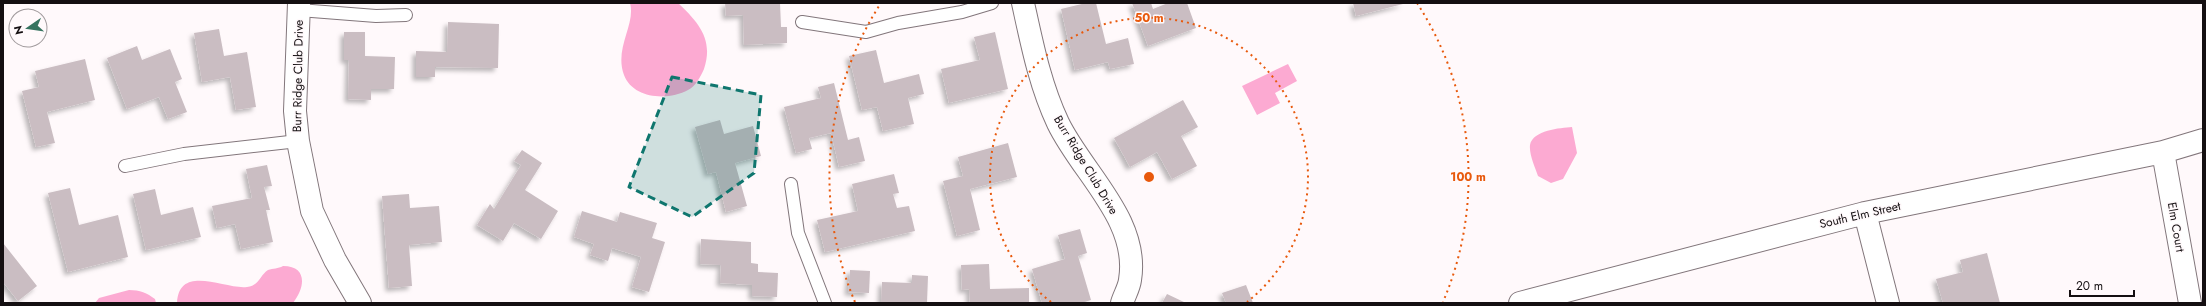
<svg xmlns="http://www.w3.org/2000/svg" width="2206" height="306" viewBox="0 0 2206 306" font-family="Jost,sans-serif">
  <style>
    .water { fill: #fcaad2 }
    .building { fill: #cabdc2; filter: url(#shadow) }
    .lines { fill: none; stroke-linecap: round; stroke-linejoin: round }
    .service-casing { stroke: #82767b; stroke-width: 14 }
    .minor-casing { stroke: #82767b; stroke-width: 24 }
    .service { stroke: #fff; stroke-width: 12 }
    .minor { stroke: #fff; stroke-width: 22 }
    .marked { fill: #0f766e; fill-opacity: 0.2; stroke: #0f766e; stroke-width: 3; stroke-dasharray: 8 5; stroke-linejoin: round }
    .ring { fill: none; stroke: #e8590c; stroke-width: 2; stroke-dasharray: 2 4 }
    .labels { text-anchor: middle; dominant-baseline: central; stroke-width: 3; stroke-linejoin: round; paint-order: stroke }
    .street-label { font-size: 12px; fill: #140f11; stroke: #fff9fb }
    .centre { fill: #e8590c; stroke: #fff9fb; stroke-width: 2 }
    .ring-label { font-size: 12px; text-anchor: middle; font-weight: bold; fill: #e8590c; stroke: #fff9fb; stroke-width: 3; stroke-linejoin: round; paint-order: stroke }
  </style>
  <defs>
    <filter id="shadow"><feDropShadow dx="-3.5" dy="3.5" stdDeviation="2" flood-color="#0004"/></filter>
  </defs>
  <rect width="100%" height="100%" fill="#fff9fb"/>
  <!-- water -->
  <path class="water" d="M630 3H678C698 22 714 39 704 69 701 76 695 87 688 90 668 101 633 99 624 75 614 48 636 24 630 3Z
    M1288 64 1297 81 1275 93 1280 103 1257 115 1242 86Z
    M1572 127 1577 153 1563 179 1551 183 1538 176C1535 167 1529 155 1530 145 1533 130 1560 128 1572 127Z
    M283 266C308 266 305 288 293 303H177C179 263 226 290 247 287 259 286 260 275 268 270 273 268 278 269 283 266Z
    M129 290C140 290 147 293 155 299L156 303H95L99 298Z"/>
  <!-- building -->
  <path class="building" d="M725 3H780L781 27H787V43L744 45 743 15 726 16Z
    M1086 3H1096L1106 44 1128 38 1134 64 1110 69 1108 62 1075 70 1061 9Z
    M1132 3H1151L1153 9 1168 3H1187L1196 28 1148 46Z
    M1353 3H1403V4L1356 16Z
    M448 22 499 24 498 68 435 67V77H416V51L447 52Z
    M219 29 224 56 247 52 256 107 236 110 230 77 202 82 194 33Z
    M344 32H365V56L395 57 394 89H371V100L348 99 349 60H344Z
    M995 32 1008 89 949 103 941 69 980 60 974 37Z
    M137 46 142 60 170 49 182 79 175 82 187 112 168 119 159 97 127 109 107 58Z
    M876 50 884 83 919 74 924 94 908 98 914 124 883 131 877 107 862 110 849 56Z
    M85 59 95 100 47 112 55 143 36 147 22 91 39 87 35 71Z
    M834 83 848 140 859 137 865 161 839 167 831 133 809 138 812 149 796 153 784 107 821 98 818 87Z
    M1183 100 1198 127 1181 136 1197 166 1172 179 1157 152 1130 167 1114 138Z
    M720 120 724 134 753 126 761 156 735 163 747 206 726 212 716 172 708 174 695 127Z
    M1008 143 1017 177 970 189 980 230 957 236 943 181 963 176 958 157Z
    M522 150 542 163 525 190 558 211 541 239 514 223 503 241 477 225 490 204 494 209 521 165 514 161Z
    M267 165 272 186 264 187 270 210H266L273 242 241 249 235 224 217 228 212 206 252 198 246 169Z
    M894 174 899 193 893 194 897 208 909 206 915 231 825 252 817 220 858 211 852 184Z
    M70 188 79 225 118 215 128 257 68 272 48 193Z
    M155 189 161 215 193 207 201 237 146 250 133 194Z
    M409 194 410 208 439 206 442 242 409 245 412 286 389 288 382 196Z
    M582 211 617 222 620 212 657 223 652 238 665 242 649 292 632 287 641 257 612 248 608 261 590 255 594 244 574 237Z
    M1080 229 1087 253 1078 256 1091 300 1081 303H1042L1032 269 1065 259 1058 235Z
    M701 239 751 242V263L758 264V272L778 273 777 297 752 296V285L720 283 721 265 700 264Z
    M3 243 37 286 18 301 3 282Z
    M1987 253 2000 303H1943L1936 279 1963 272 1960 260Z
    M989 264 990 289 1029 288V303H970L969 289 962 290 961 265Z
    M850 270 870 271 869 293 848 292Z
    M912 275 928 276 927 303H881L882 282 912 283Z
    M1246 285 1253 303H1226L1222 293Z
    M1167 294 1186 303H1162Z"/>
  <g class="lines">
    <!-- service casing -->
    <g class="service-casing">
      <path id="service" d="M299 10 376 16 406 15
        M802 22 866 32 898 23 962 12 992 3
        M125 166 184 154 298 141
        M791 184 798 233 825 303"/>
    </g>
    <!-- minor casing -->
    <g class="minor-casing">
      <path id="minor" d="M299 3 295 111 298 141 312 211 335 260 360 303
        M1023 3C1032 44 1040 85 1058 123 1082 173 1140 220 1130 280 1129 288 1124 296 1122 303
        M2163 152 2190 303
        M1865 213 1888 303
        M1520 303 1865 213 2163 152 2203 140"/>
    </g>
    <!-- service -->
    <use href="#service" class="service"/>
    <!-- minor -->
    <use href="#minor" class="minor"/>
  </g>
  <!-- marked area -->
  <path class="marked" d="M672 77 761 95 754 173 692 217 629 187Z"/>
  <!-- distance rings -->
  <g class="ring">
    <path d="M1051 302A159 159 0 1 1 1247 302"/>
    <path d="M855 302A319 319 0 0 1 881 3M1417 3A319 319 0 0 1 1443 302"/>
  </g>
  <g class="labels">
    <!-- street labels -->
    <g class="street-label">
      <text transform="translate(298 76) rotate(-89)">Burr Ridge Club Drive</text>
      <text transform="translate(1086 165) rotate(59)">Burr Ridge Club Drive</text>
      <text transform="translate(1860 215) rotate(-13)">South Elm Street</text>
      <text transform="translate(2176 227) rotate(80)">Elm Court</text>
    </g>
  </g>
  <circle cx="1149" cy="177" r="6" class="centre"/>
  <g class="ring-label">
    <text x="1149" y="22">50 m</text>
    <text x="1468" y="181">100 m</text>
  </g>
  <!-- border -->
  <rect width="2206" height="306" fill="none" stroke="#140f11" stroke-width="8"/>
  <!-- north arrow -->
  <g transform="translate(28 28) rotate(257)"><circle r="19" fill="#fff9fb" stroke="#a19b9d"/>
  <path d="M0-3L7 15L0 10L-7 15Z" fill="#36735f"/>
  <text y="-6" font-size="11" font-weight="bold" text-anchor="middle" fill="#140f11">N</text>
  </g>
  <!-- scale -->
  <path d="M2070 290v6h64v-6" fill="none" stroke="#140f11" stroke-width="2"/>
  <text x="2076" y="290" font-size="12" fill="#140f11" stroke="#fff9fb" stroke-width="3" paint-order="stroke">20 m</text>
</svg>
